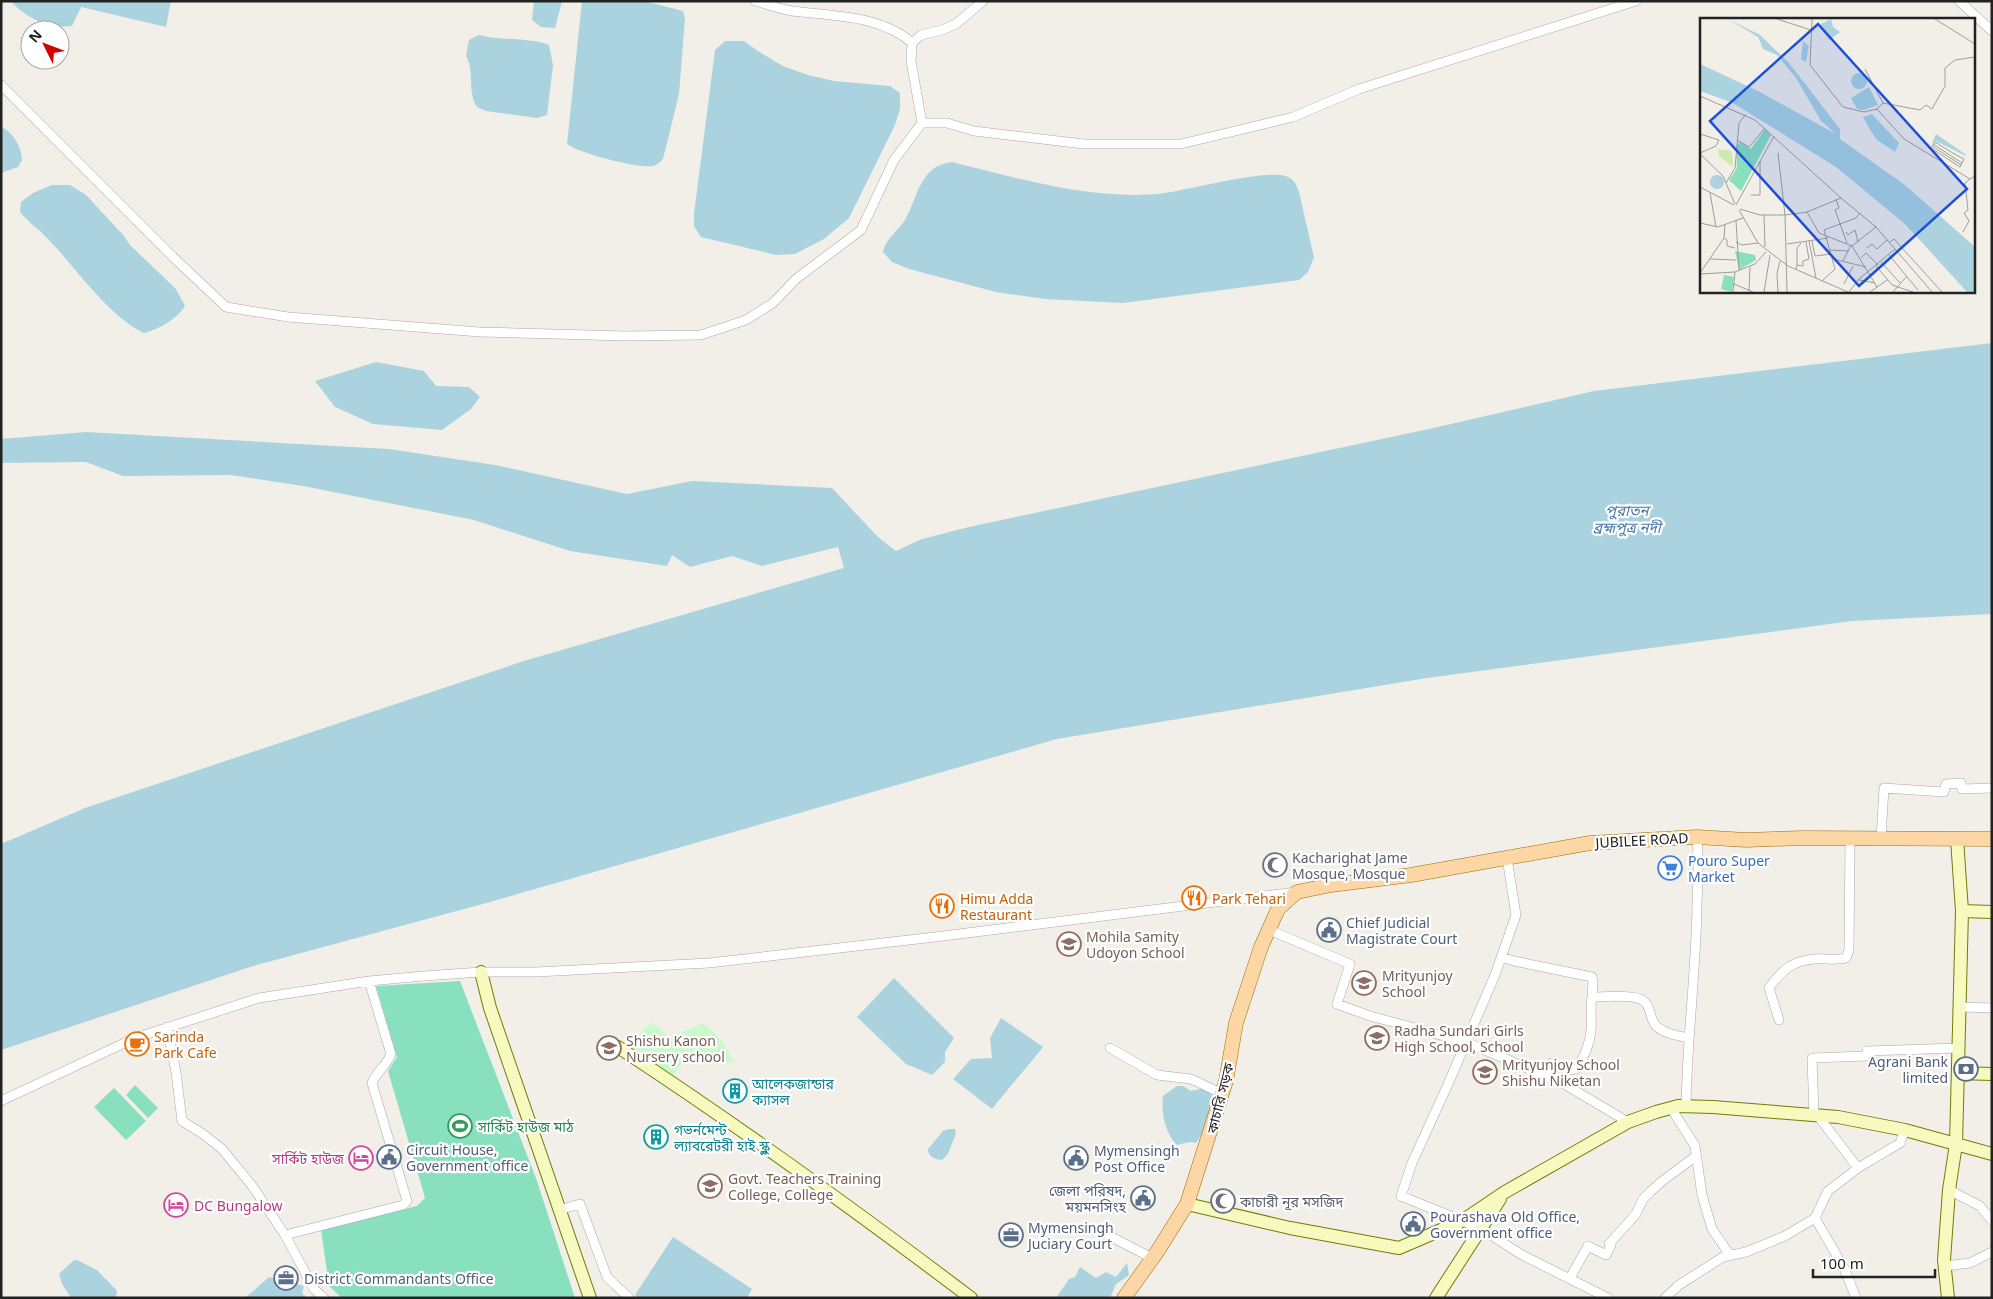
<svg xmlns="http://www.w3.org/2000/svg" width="1993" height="1299" viewBox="0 0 1993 1299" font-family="'Noto Sans','Noto Sans Bengali',sans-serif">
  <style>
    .park { fill: #c8facc }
    .pitch { fill: #88e0be }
    .water { fill: #aad3df }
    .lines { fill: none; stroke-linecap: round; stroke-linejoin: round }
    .street-casing { stroke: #a9a9a9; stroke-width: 10 }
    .secondary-casing { stroke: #707d05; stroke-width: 14 }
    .primary-casing { stroke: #a06b00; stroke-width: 15 }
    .street { stroke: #fff; stroke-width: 9 }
    .secondary { stroke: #f7fabf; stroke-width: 12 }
    .primary { stroke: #fcd6a4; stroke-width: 14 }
    .labels { text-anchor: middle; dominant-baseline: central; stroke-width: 4.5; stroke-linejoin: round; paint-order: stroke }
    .street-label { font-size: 14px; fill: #222; stroke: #fff }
    .worship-label { font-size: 14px; fill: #5b616d; stroke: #fff; text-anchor: start }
    .shop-label { font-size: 14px; fill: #366cbe; stroke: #fff; text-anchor: start }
    .food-label { font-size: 14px; fill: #c56008; stroke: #fff; text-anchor: start }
    .service-label { font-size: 14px; fill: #4e5e75; stroke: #fff; text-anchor: start }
    .education-label { font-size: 14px; fill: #785e54; stroke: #fff; text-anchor: start }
    .culture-label { font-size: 14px; fill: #0d838f; stroke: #fff; text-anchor: start }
    .leisure-label { font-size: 14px; fill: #27864d; stroke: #fff; text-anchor: start }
    .hotel-label { font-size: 14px; fill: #b23c85; stroke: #fff; text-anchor: end }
    .water-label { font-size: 15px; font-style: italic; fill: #4a7aab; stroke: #fff }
    .inset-road { fill: none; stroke: #9f9d99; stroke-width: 1 }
    .view { fill: #1d4ed8; fill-opacity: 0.15; stroke: #1d4ed8; stroke-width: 2.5 }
    .inset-edge { fill: none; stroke: #222; stroke-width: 2.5 }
  </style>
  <rect width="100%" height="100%" fill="#f2efe9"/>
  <!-- park -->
  <path class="park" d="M652 1022 669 1038 703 1023 723 1042 733 1061 728 1063 709 1053H689L672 1077 627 1047Z"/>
  <!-- pitch -->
  <path class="pitch" d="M460 981 537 1181 575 1298H342L329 1286 321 1229 417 1206 425 1198 388 1071 397 1057 376 986Z
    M135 1085 158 1108 148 1118 126 1095Z
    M114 1088 146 1121 126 1140 94 1107Z"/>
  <!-- water -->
  <path class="water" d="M11 1H171L166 27 81 7 72 26C66 26 58 28 52 26 40 24 18 11 11 1Z
    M534 1H562L555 28 541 27 532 20Z
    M582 1H644L683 11 685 18 679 94 663 159C660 162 657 165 653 166 639 169 578 153 567 144Z
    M479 35C502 41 527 37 549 45L553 65 547 115 537 118 486 111 477 107C467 92 475 71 466 56L469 40Z
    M725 41H744L758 51 783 66 808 75 834 81 890 86 900 93V109L895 125 849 218 824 239 795 254 776 255 701 237 694 226V214L715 50Z
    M1 126C14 134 21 146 22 160L18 167 1 173Z
    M952 162C1016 178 1099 202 1165 193 1190 190 1269 168 1288 177 1295 180 1297 186 1299 192L1314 257 1308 272 1299 280 1123 303 1045 299 996 292 909 269 892 262 883 252C885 239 898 231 905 220 918 197 920 165 952 162Z
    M52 185H70L86 195 124 236 130 245 176 289 185 306C177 319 159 329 144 333 107 315 77 269 48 239 38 228 30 224 20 212L21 202 33 193Z
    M1992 343V614L1852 621 1427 678 1057 739 490 902 253 966 1 1050V844L85 808 524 661 844 568 838 547 762 566 732 556 690 567 672 555 667 566 570 551 474 520 303 486 231 475 123 476 86 462 1 463V439L86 432 389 449 495 465 627 494 692 481 832 488 878 537 896 551 922 539 969 527 1438 427 1594 391Z
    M376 362 424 371 436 386 469 387 480 397 471 409 442 430 373 424 335 407 315 381Z
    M894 978 954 1038 945 1052V1062L932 1075 906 1064 857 1017Z
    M1001 1018 1043 1047C1026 1069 1009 1087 992 1109L953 1079 971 1059 992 1058 990 1038Z
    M1177 1086H1183L1191 1091 1205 1088 1212 1091C1210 1111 1208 1127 1196 1143L1190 1142 1176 1145C1165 1130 1161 1115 1163 1096Z
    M949 1129H955L956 1133 948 1154 942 1160C935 1159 928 1157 928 1149L943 1131Z
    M673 1237 752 1289 747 1298H639L635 1295Z
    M74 1260H77L97 1270 117 1291 116 1298H71L62 1284 59 1274Z
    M1127 1263 1129 1275 1116 1284 1110 1298H1056L1069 1279 1075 1277 1080 1267 1096 1278 1106 1272 1116 1277Z
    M269 1277 304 1286 302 1293 307 1298H245Z"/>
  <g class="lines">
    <!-- street casing -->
    <g class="street-casing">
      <path id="street" d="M755 1C767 4 779 9 792 11 831 16 881 15 912 43
        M1959 1 1992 31
        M1 85 173 257 226 307 288 317 480 332 626 336 701 335 746 320 773 303 796 279 861 230 894 160 922 123H947L974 131 1084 144H1181L1293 117 1359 89 1636 1
        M922 123 911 61 912 43 921 35 942 30 956 24 983 1
        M1881 838 1884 788 1944 792 1946 784 1961 783 1962 789 1992 788
        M1507 858 1516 915 1495 975 1449 1082 1412 1163 1401 1196 1480 1228 1522 1255 1608 1298
        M1269 930 1350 964 1337 1004 1370 1016 1466 1042 1564 1084 1628 1122
        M1501 957 1514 961 1592 977 1593 982 1592 997
        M1960 1007 1992 1008
        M1779 1020 1769 988C1782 970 1792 961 1814 959 1825 958 1835 961 1846 958L1849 950 1850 839
        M167 1027 176 1072 182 1121 203 1134 222 1149 253 1187 285 1235 314 1289 324 1298
        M1110 1048 1157 1075 1191 1079 1223 1094
        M1545 1076 1548 1066 1552 1063 1572 1070 1578 1068C1584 1056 1590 1044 1591 1030 1592 1018 1590 1008 1592 997 1604 997 1632 994 1642 1000 1651 1005 1649 1015 1654 1023 1660 1033 1678 1036 1689 1038
        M1 1101 135 1038 259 998 369 981 424 976 481 972H536L709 963 935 937 1296 892
        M1686 1106C1687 1039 1696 973 1697 905 1698 882 1699 860 1697 837
        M1671 1108 1695 1146 1702 1195 1712 1229 1730 1255
        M1814 1116 1812 1058 1867 1056V1051L1958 1048
        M1818 1116 1858 1168
        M1949 1190 1980 1206 1992 1221
        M559 1210 580 1204 607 1277 629 1298
        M1815 1218 1844 1268 1856 1298
        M1100 1231 1152 1258
        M285 1235 403 1205 407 1201 372 1083C376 1072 387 1065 391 1054L369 981
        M1945 1266 1970 1263 1992 1252
        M1570 1278 1588 1246 1606 1255 1611 1245 1609 1244 1636 1214 1643 1199 1650 1192 1661 1182 1696 1156
        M1665 1298 1679 1285 1723 1257 1746 1252 1785 1236 1815 1218 1828 1191 1858 1168 1900 1143 1905 1130"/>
    </g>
    <!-- secondary casing -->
    <g class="secondary-casing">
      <path id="secondary" d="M1962 911 1992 912
        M481 972 490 1008 590 1298
        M618 1047C739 1126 856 1211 971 1298
        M1958 1073 1992 1074
        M1187 1204 1290 1228 1399 1248 1462 1221 1505 1192 1628 1122 1656 1112 1678 1106 1713 1107 1838 1117 1905 1130 1992 1154
        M1436 1298 1500 1199
        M1948 1298 1944 1260 1949 1190 1956 1144 1962 911 1957 839"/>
    </g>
    <!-- primary casing -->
    <g class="primary-casing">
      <path id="primary" d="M1124 1298 1157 1252 1187 1204 1226 1081 1236 1023 1261 947 1278 909 1297 892 1331 885 1411 875 1590 843 1697 837 1746 840 1803 838 1992 839"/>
    </g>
    <!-- street -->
    <use href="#street" class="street"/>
    <!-- secondary -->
    <use href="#secondary" class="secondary"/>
    <!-- primary -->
    <use href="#primary" class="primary"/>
  </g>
  <!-- icons -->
  <defs>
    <g id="mosque-ring" transform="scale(1.25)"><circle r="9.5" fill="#fff" stroke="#6b7280" stroke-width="1.5"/><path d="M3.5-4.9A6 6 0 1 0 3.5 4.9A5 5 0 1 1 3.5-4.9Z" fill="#6b7280"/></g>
    <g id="supermarket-ring" transform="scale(1.25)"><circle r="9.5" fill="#fff" stroke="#3f7fe0" stroke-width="1.5"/><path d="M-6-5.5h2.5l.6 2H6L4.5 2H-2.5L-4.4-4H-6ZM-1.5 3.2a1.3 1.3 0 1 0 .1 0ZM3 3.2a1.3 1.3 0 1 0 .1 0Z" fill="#3f7fe0"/></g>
    <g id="restaurant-ring" transform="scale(1.25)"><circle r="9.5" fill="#fff" stroke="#e8710a" stroke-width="1.5"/><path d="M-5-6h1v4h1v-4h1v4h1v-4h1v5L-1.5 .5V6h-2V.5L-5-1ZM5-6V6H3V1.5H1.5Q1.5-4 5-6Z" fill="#e8710a"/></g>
    <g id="civic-ring" transform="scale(1.25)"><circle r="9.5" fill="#fff" stroke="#5c6f8a" stroke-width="1.5"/><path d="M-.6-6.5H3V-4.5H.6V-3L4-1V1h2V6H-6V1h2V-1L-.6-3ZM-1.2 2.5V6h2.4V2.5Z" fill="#5c6f8a"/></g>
    <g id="school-ring" transform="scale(1.25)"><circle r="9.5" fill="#fff" stroke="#8d6e63" stroke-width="1.5"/><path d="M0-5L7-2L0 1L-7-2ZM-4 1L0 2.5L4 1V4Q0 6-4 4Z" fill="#8d6e63"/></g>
    <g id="cafe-ring" transform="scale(1.25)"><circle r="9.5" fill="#fff" stroke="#e8710a" stroke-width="1.5"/><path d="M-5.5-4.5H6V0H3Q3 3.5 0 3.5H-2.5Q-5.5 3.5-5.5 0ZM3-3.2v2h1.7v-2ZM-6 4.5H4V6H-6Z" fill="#e8710a"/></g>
    <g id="bank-ring" transform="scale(1.25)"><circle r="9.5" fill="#fff" stroke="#5c6f8a" stroke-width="1.5"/><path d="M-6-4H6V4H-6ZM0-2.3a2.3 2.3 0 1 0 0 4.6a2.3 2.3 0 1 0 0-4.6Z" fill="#5c6f8a"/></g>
    <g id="building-ring" transform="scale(1.25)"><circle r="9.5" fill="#fff" stroke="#0f9aa8" stroke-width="1.5"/><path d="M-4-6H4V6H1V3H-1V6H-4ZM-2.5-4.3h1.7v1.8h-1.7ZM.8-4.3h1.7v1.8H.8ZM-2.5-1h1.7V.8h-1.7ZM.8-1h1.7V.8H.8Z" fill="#0f9aa8"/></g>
    <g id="stadium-ring" transform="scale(1.25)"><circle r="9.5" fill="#fff" stroke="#2e9e5b" stroke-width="1.5"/><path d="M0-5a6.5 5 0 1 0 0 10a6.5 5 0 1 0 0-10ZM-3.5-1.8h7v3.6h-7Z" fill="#2e9e5b"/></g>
    <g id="hotel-ring" transform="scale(1.25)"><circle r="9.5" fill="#fff" stroke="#d1479c" stroke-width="1.5"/><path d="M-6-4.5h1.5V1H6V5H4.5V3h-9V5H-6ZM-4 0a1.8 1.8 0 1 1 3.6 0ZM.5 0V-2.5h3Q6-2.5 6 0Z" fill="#d1479c"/></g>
    <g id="university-ring" transform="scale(1.25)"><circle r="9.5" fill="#fff" stroke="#8d6e63" stroke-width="1.5"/><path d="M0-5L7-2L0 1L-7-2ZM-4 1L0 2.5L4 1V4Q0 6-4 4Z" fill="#8d6e63"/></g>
    <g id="office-ring" transform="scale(1.25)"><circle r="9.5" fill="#fff" stroke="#5c6f8a" stroke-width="1.5"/><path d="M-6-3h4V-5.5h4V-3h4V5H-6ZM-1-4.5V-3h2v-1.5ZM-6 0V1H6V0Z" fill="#5c6f8a"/></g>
  </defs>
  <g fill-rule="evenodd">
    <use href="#mosque-ring" x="1275" y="865"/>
    <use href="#supermarket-ring" x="1670" y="868"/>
    <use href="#restaurant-ring" x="1194" y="898"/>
    <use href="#restaurant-ring" x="942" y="906"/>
    <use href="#civic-ring" x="1329" y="930"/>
    <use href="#school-ring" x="1069" y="944"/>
    <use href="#school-ring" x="1364" y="983"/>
    <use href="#school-ring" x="1377" y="1038"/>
    <use href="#cafe-ring" x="137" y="1044"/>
    <use href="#school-ring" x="609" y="1048"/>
    <use href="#bank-ring" x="1966" y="1069"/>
    <use href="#school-ring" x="1485" y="1072"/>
    <use href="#building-ring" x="735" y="1091"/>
    <use href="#stadium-ring" x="460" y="1126"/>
    <use href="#building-ring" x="656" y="1137"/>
    <use href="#civic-ring" x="389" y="1157"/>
    <use href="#hotel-ring" x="361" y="1158"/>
    <use href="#civic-ring" x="1076" y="1158"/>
    <use href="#university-ring" x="710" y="1186"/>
    <use href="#civic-ring" x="1143" y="1198"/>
    <use href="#mosque-ring" x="1223" y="1201"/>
    <use href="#hotel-ring" x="176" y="1205"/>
    <use href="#civic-ring" x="1413" y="1224"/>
    <use href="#office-ring" x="1011" y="1235"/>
    <use href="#office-ring" x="286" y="1278"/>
  </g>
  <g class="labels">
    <!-- street labels -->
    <g class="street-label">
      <text transform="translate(1642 840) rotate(-3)">JUBILEE ROAD</text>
      <text transform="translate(1220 1098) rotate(-76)">কাচারি সড়ক</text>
    </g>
    <!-- worship labels -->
    <g class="worship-label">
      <text x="1292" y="857">Kacharighat Jame<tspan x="1292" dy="16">Mosque, Mosque</tspan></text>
      <text x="1240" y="1201">কাচারী নূর মসজিদ</text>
    </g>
    <!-- shop labels -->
    <g class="shop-label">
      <text x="1688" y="860">Pouro Super<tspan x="1688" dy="16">Market</tspan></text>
    </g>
    <!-- food labels -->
    <g class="food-label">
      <text x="960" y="898">Himu Adda<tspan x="960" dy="16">Restaurant</tspan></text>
      <text x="1212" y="898">Park Tehari</text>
      <text x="154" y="1036">Sarinda<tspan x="154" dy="16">Park Cafe</tspan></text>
    </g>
    <!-- service labels -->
    <g class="service-label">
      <text x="1346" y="922">Chief Judicial<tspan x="1346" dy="16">Magistrate Court</tspan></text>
      <text x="1948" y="1061" text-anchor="end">Agrani Bank<tspan x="1948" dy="16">limited</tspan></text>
      <text x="406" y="1149">Circuit House,<tspan x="406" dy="16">Government office</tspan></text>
      <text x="1094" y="1150">Mymensingh<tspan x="1094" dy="16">Post Office</tspan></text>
      <text x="1126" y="1190" text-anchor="end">জেলা পরিষদ,<tspan x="1126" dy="16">ময়মনসিংহ</tspan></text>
      <text x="1430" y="1216">Pourashava Old Office,<tspan x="1430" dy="16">Government office</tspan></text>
      <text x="1028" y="1227">Mymensingh<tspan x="1028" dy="16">Juciary Court</tspan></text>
      <text x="304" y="1278">District Commandants Office</text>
    </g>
    <!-- education labels -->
    <g class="education-label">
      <text x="1086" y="936">Mohila Samity<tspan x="1086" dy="16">Udoyon School</tspan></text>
      <text x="1382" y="975">Mrityunjoy<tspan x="1382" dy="16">School</tspan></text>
      <text x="1394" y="1030">Radha Sundari Girls<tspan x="1394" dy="16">High School, School</tspan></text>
      <text x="626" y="1040">Shishu Kanon<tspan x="626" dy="16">Nursery school</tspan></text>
      <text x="1502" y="1064">Mrityunjoy School<tspan x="1502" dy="16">Shishu Niketan</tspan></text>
      <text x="728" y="1178">Govt. Teachers Training<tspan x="728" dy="16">College, College</tspan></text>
    </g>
    <!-- culture labels -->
    <g class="culture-label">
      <text x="752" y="1083">আলেকজান্ডার<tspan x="752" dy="16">ক্যাসল</tspan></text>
      <text x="674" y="1129">গভর্নমেন্ট<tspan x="674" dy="16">ল্যাবরেটরী হাই স্কুল</tspan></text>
    </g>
    <!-- leisure labels -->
    <g class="leisure-label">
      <text x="478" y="1126">সার্কিট হাউজ মাঠ</text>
    </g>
    <!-- hotel labels -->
    <g class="hotel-label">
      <text x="344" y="1158">সার্কিট হাউজ</text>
      <text x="194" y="1205" text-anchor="start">DC Bungalow</text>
    </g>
    <!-- water labels -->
    <g class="water-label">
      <text x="1627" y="510">পুরাতন<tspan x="1627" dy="17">ব্রহ্মপুত্র নদী</tspan></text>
    </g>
  </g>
  <!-- overview -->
  <g transform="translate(1700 18)">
    <rect width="275" height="275" fill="#f2efe9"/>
    <path d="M18 131 32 133 33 149 19 138Z" fill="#cdebb0"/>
    <path d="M65 111 71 117 41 173 29 162 37 150 36 129 40 124 51 131ZM35 233 55 237 56 242 39 252ZM24 257 34 259 32 274 21 271Z" fill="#88e0be"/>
    <path d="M28 1 60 17 89 45 140 111V121L205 167 275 229V274H267L205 206 136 149 33 85 0 73V46L58 73 136 116 121 103 96 60 77 37 63 31 58 19ZM131 1 133 9 140 14 129 22 119 7ZM103 23 109 28 106 44 101 41ZM151 63a8 8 0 1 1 16 0a8 8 0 1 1-16 0ZM169 69 178 87 164 92 157 91 151 80ZM172 96 199 125 195 134 177 122 169 110 163 99ZM236 116 265 136 266 138 236 123 232 125ZM10 164a7 7 0 1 1 14 0a7 7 0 1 1-14 0Z" fill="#aad3df"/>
    <path class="inset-road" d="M77 1 111 12M112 1 110 47 143 89 164 94 177 91 204 121 270 161 275 158M235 1 275 26M275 27V1M165 51 183 85M275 76V102M0 78 55 102 141 180M177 91 183 85 220 92 226 87 232 91 245 68V50L255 42 275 39M0 116 19 122 16 128 0 135M37 122 49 129 65 110M233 126 262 145M232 128 261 147 264 141 256 137M78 135 85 197M0 136 23 158 35 186M256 137 235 124 231 130 260 149 261 147M26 165 35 150 39 105 46 96M0 169 34 187M10 175 16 209M51 177H60V143M136 181 139 190 135 192 147 225M36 187 74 118M40 191 60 197H85L107 194 141 180 176 209 232 274M39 192 58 225 88 248M107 194 119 215 152 228 177 269M64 197 65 229M85 197 87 274M36 203 39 252M0 205 18 209 43 200M146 214 148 217 155 212 158 224M263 214 269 203 264 195 268 192 265 165 270 161M24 220 27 222V228L35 230M109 223 116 260M112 223 115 238 131 236M36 224 42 227 58 225M190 224 194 221 242 274M87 226 128 220M152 228 176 209M167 230 172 226 177 231 187 222M130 232 149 233M189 237 218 272M161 240 166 235 178 247M10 241 36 242M133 241 166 249M143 243 151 227M181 244 200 265M97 247V230L101 225M88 248 148 274M176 248 192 267 213 274M96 251 97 247 103 248V243L109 241 106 224M0 255 24 220 25 207M0 256 35 254M159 262 175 265M122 263 135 251 124 212 156 200 160 195M34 266 53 274M144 266 153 248M49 273 50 249M33 274 35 254 55 246 66 234M64 274 70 237M78 274 77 255 80 243M149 274 159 261 195 231M170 274 187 262M193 274 207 258"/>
    <path class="view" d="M118 6 267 171 159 268 10 103Z"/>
    <rect width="275" height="275" class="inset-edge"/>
  </g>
  <!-- border -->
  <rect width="1993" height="1299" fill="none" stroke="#222222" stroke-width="5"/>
  <!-- north arrow -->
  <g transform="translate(45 45) rotate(312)"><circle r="24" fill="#ffffff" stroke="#a7a7a7"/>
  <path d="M0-4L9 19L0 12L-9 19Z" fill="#d40000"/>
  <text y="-8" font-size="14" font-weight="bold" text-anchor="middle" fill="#222222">N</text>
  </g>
  <!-- scale -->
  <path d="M1813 1269v8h122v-8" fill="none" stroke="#222222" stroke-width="2.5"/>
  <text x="1820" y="1269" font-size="15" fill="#222222" stroke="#ffffff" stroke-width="4" paint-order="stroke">100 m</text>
</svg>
